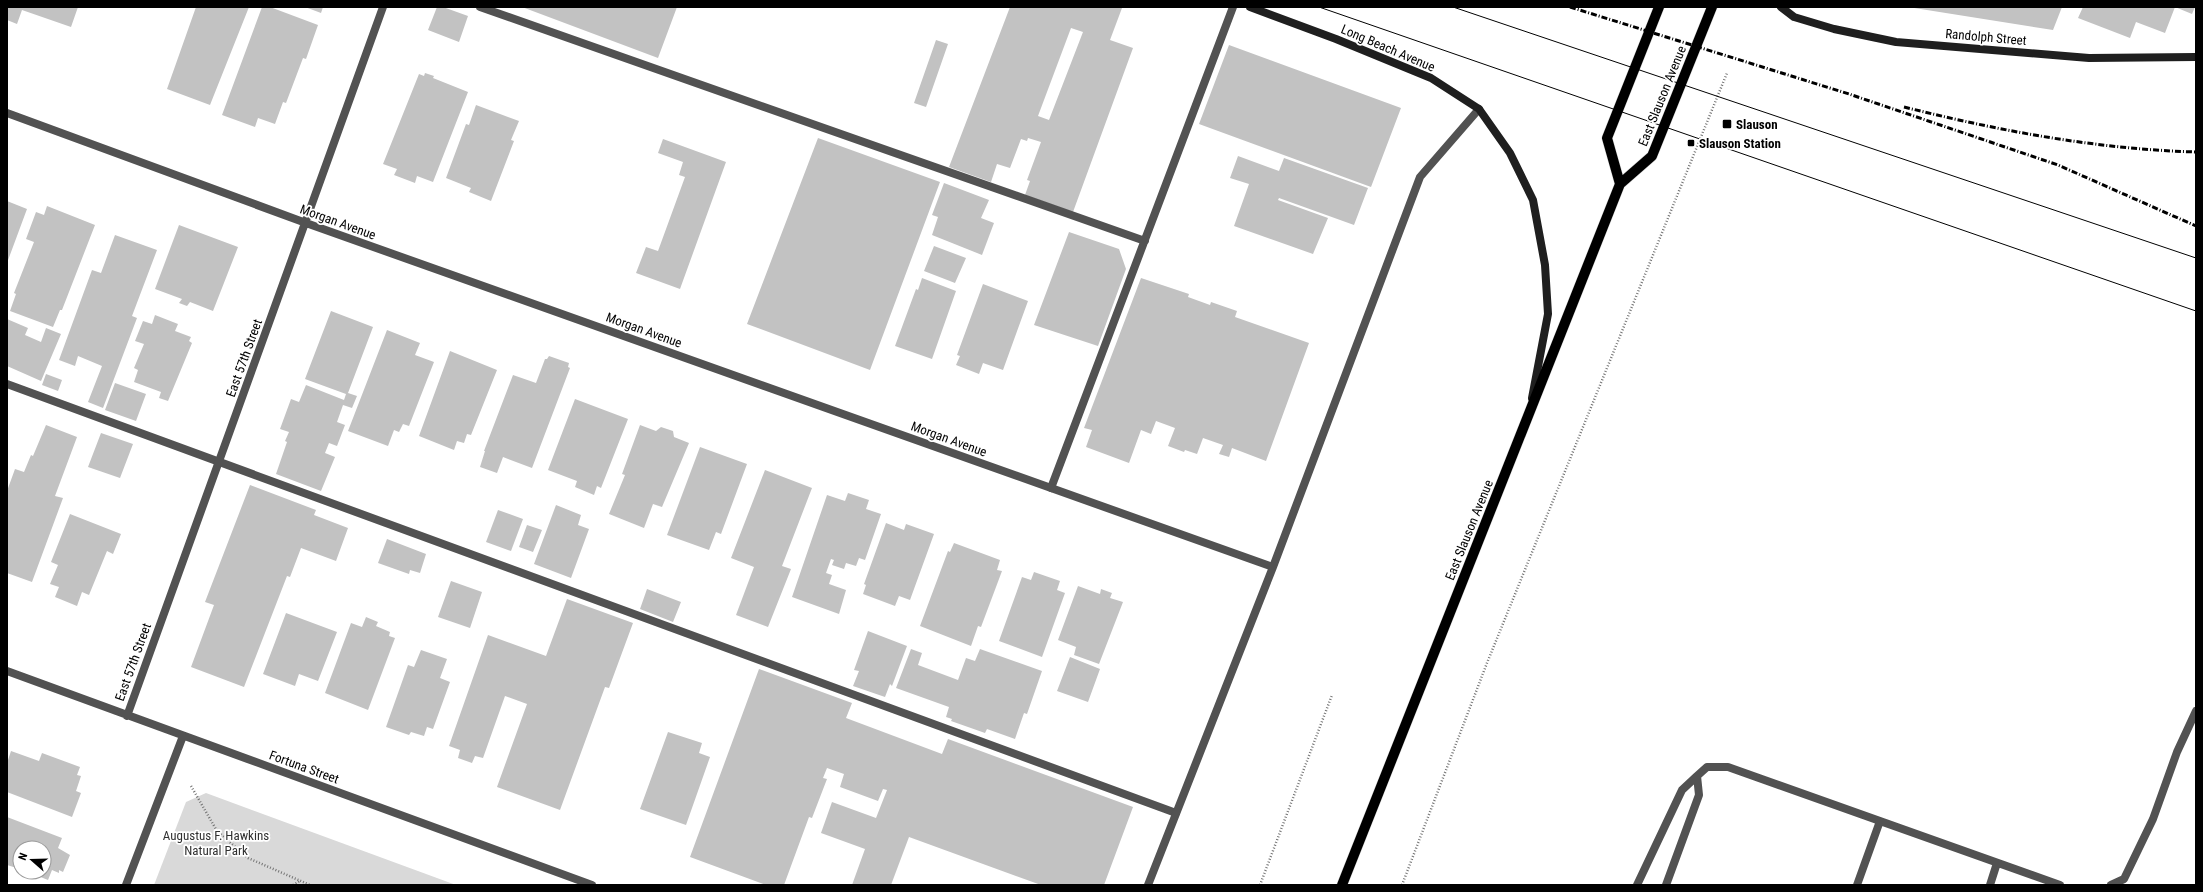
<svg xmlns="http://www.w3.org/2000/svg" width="2203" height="892" viewBox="0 0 2203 892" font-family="'Roboto Condensed',sans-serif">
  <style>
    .green { fill: #d9d9d9 }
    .building { fill: #c2c2c2; fill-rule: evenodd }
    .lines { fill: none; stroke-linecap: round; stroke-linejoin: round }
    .primary-casing { stroke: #dbdbdb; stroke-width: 11 }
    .path { stroke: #747474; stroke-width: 2.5; stroke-dasharray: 1 2; stroke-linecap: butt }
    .lane { stroke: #525252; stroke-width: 8 }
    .street { stroke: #525252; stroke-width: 8 }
    .secondary { stroke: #1f1f1f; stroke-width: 8 }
    .primary { stroke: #000; stroke-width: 10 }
    .tram { stroke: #000; stroke-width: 1 }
    .rail { stroke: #000; stroke-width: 3; stroke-dasharray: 6 2 1 2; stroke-linecap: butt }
    .poi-dot { fill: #000; stroke: #fff; stroke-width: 1.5 }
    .labels { text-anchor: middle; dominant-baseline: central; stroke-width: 3.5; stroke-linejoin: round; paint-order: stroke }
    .street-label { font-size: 13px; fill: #000; stroke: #fff }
    .poi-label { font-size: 13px; font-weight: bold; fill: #000; stroke: #fff; text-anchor: start }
    .park-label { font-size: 13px; fill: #303030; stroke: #fff }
  </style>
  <rect width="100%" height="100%" fill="#fff"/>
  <!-- green -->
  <path class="green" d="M206 793 456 885H154L186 802Z"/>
  <!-- building -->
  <path class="building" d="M7 7H78L71 27 22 10 17 24 7 20Z
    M196 7H249L210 105 167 89Z
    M262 7H270L318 25 306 59 303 58 286 103 283 102 275 124 258 118 255 127 222 115Z
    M305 7H323L321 13Z
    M437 7H443L468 16 459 42 428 30Z
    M522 7H677L658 58Z
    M1010 7 1122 8 1110 40 1133 48 1073 212 1025 195 1030 181 1027 180 1041 142 1028 138 1027 141 1021 139 1010 168 997 164 991 182 949 167ZM1071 28 1083 32 1049 120 1038 116Z
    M1908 7H2062L2053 30Z
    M2083 7H2195L2192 14 2175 7 2165 33 2136 22 2130 38 2078 18Z
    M936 40 948 44 926 107 914 103Z
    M1229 45 1401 108 1371 187 1199 124Z
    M425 73 434 76 433 78 468 92 433 182 417 176 415 183 394 175 397 169 383 164 419 74 424 76Z
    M476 105 519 121 511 140 514 141 491 201 469 192 471 188 446 178 466 124 469 125Z
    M818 138 940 182 870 370 747 324Z
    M663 139 726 162 680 289 636 273 646 247 658 251 685 177 679 175 683 162 658 153Z
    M1238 156 1279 171 1284 158 1368 188 1354 225 1279 198 1278 200 1328 218 1313 254 1234 226 1249 184 1230 178Z
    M944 183 989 200 981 218 994 223 982 255 932 235 938 217 932 215Z
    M7 201 27 209 7 263Z
    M47 206 95 225 62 310H60L53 327 10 311 16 294 14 293 34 242 26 239 36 212 44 215Z
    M179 225 238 247 213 311 190 302 187 306 179 303 182 299 155 289Z
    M1069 232 1119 249 1126 269 1098 346 1034 325Z
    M115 235 157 250 132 316 137 318 103 408 88 402 102 366 78 356 75 366 59 360 92 270 101 273Z
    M934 246 966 258 955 283 924 271Z
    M922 278 956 291 932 359 895 346 916 289 918 290Z
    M1141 278 1189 294 1188 297 1210 305 1211 302 1237 311 1235 317 1309 343 1266 461 1232 448 1229 457 1219 454 1223 445 1203 438 1197 454 1185 450 1184 452 1168 446 1175 428 1156 421 1151 434 1141 430 1129 463 1086 447 1092 430 1084 428Z
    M983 284 1028 301 1003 370 983 363 979 374 956 365 960 356 957 355Z
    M331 311 373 327 348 393 357 396 352 408 343 405 337 422 345 425 337 446 329 443 325 453 335 457 321 491 276 474 287 442 285 441 289 432 280 429 291 399 299 402 306 385 344 400 346 394 305 379Z
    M155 315 178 324 175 331 191 337 189 341 192 343 168 401 159 398 161 392 134 382 138 370 134 368 144 344 135 341 143 321 152 324Z
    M7 319 28 328 25 335 41 342 46 328 61 334 41 381 7 366Z
    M387 330 420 343 415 355 434 362 409 426 403 424 399 432 394 430 388 446 348 431Z
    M450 351 497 370 471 435 467 434 464 443 457 441 454 450 419 436Z
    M549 356 569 363 568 367 570 368 532 468 503 457 497 473 480 467 485 451H484L513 375 536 383 545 359H547Z
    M46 374 62 380 58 391 42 385Z
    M115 383 146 394 136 421 105 410Z
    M575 399 628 419 601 488 597 486 594 495 575 487 577 481 548 470Z
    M46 425 77 437 55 496 63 498 32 582 7 573V491L15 469 24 472 31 455 33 456Z
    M640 425 656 431 661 427 673 431 674 437 689 443 662 507 653 504 644 528 609 514 625 475 622 474Z
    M101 433 133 444 120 478 88 467Z
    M700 447 747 464 721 534 716 532 709 550 667 535Z
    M765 470 812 488 782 566 791 569 768 627 736 615 754 567 731 558Z
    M250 485 316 510 314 515 348 528 336 561 301 548 290 577 287 576 244 687 191 667 214 605 205 602Z
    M848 493 869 500 866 509 881 514 865 560 859 558 856 566 846 563 844 569 832 565 834 560 831 559 826 573 832 575 829 584 846 590 839 614 792 597 827 495 845 501Z
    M556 505 581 515 578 525 589 529 571 578 534 564Z
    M498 510 523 519 511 551 486 542Z
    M70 514 121 534 113 554 107 551 89 595 82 592 77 606 55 597 59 587 50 584 58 565 51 562Z
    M886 523 904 530 906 524 934 534 910 600 899 596 895 606 863 594 866 585 864 584Z
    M527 525 542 530 533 552 519 547Z
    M387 539 426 554 420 573 410 570 409 574 378 563Z
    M954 543 1000 560 997 570 1002 571 981 627 978 626 971 646 920 626 948 551 950 552Z
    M1034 572 1060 581 1057 590 1065 593 1042 657 999 641 1022 577 1031 580Z
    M451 581 482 592 470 628 438 617Z
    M1078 586 1100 594 1101 589 1112 593 1110 598 1123 602 1099 664 1074 655 1076 647 1058 640Z
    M647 589 681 602 673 622 640 609Z
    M567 599 633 623 609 688 605 687 560 810 497 787 527 704 505 696 483 758 475 756 472 763 458 758 460 750 449 746 488 635 546 656Z
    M286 613 337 632 318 681 299 674 295 686 263 674Z
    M366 617 378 622 376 626 390 632 389 636 395 638 368 710 325 693 351 623 362 627Z
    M868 631 907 646 892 686 890 684 885 697 853 686 859 671 854 670Z
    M911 649 922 653 918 665 958 680 966 658 975 661 980 649 1042 671 1027 714 1024 713 1015 739 987 729 985 733 951 721 952 719 946 717 949 707 896 688Z
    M421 650 447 659 440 678 450 682 433 729 427 727 424 736 411 732 409 735 386 727 408 665 414 667Z
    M1070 657 1100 669 1088 702 1057 691Z
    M759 669 852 703 846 718 942 754 948 739 1133 807 1104 885H1041L909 837 891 885H852L865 849 821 833 832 802 876 818 887 790 883 789 878 801 840 787 844 774 827 768 823 778 827 779 812 818 809 817 784 885H766L690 857Z
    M668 732 702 743 699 753 710 757 686 825 640 809Z
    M11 751 39 761 42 753 80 767 77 775 81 776 76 791 81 793 72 817 7 792V763Z
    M7 817 62 838 58 848 70 855 63 872 59 870V873L52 870 48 880 28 872H44V848H20V869L7 865Z"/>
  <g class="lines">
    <!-- primary casing -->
    <g class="primary-casing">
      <path id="primary" d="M1620 184 1607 138 1659 7
        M1342 885 1620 184 1652 156 1712 7"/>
    </g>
    <!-- path -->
    <path class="path" d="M191 786 217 831 248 858 310 885
      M293 885 300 881
      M1260 885 1332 695
      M1402 885 1487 663 1727 73"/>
    <!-- lane -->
    <path class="lane" d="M480 7 1145 241
      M7 384 1176 813
      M1051 488 1233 7
      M1697 776 1707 767H1728L2060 885
      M1637 885 1682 790 1697 776 1699 795 1666 885
      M1857 885 1880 821
      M1990 885 1997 863
      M2111 885 2124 879 2153 819 2177 752 2196 711"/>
    <!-- street -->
    <path class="street" d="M7 113 306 223 1273 567
      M7 671 592 885
      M127 716 383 7
      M126 885 183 736
      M1148 885 1273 567 1420 177 1479 109"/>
    <!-- secondary -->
    <path class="secondary" d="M1250 7 1336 39 1431 78 1479 109 1510 153 1533 200 1545 265 1548 314 1532 398
      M1781 7 1794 17 1834 29 1896 42 2089 58 2196 57"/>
    <!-- primary -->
    <use href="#primary" class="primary"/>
    <!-- tram -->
    <path class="tram" d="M1319 7 2196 311
      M1453 7 2196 258"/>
    <!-- rail -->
    <path class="rail" d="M1570 7 1849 94 2058 165 2196 226
      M1904 107C2000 131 2096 149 2196 152"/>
  </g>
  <!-- markers -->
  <g class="poi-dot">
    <rect x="1722" y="119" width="10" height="10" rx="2"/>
    <rect x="1687" y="139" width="8" height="8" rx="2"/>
  </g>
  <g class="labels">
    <!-- street labels -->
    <g class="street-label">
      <text transform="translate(1986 37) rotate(5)">Randolph Street</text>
      <text transform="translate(1388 48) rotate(23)">Long Beach Avenue</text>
      <text transform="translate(1662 96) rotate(-68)">East Slauson Avenue</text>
      <text transform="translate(338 222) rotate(20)">Morgan Avenue</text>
      <text transform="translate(644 330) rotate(20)">Morgan Avenue</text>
      <text transform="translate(244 358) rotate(-70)">East 57th Street</text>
      <text transform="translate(949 439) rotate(20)">Morgan Avenue</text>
      <text transform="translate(1469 530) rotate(-68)">East Slauson Avenue</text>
      <text transform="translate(133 662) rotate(-70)">East 57th Street</text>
      <text transform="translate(304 767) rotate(20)">Fortuna Street</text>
    </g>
    <!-- poi labels -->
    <g class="poi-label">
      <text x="1736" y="124">Slauson</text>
      <text x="1699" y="143">Slauson Station</text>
    </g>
    <!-- park labels -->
    <g class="park-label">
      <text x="216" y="835">Augustus F. Hawkins<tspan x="216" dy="15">Natural Park</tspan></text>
    </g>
  </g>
  <!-- border -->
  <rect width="2203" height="892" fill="none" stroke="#000000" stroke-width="16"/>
  <!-- north arrow -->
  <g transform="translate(32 860) rotate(290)"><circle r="19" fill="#ffffff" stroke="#999999"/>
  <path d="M0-3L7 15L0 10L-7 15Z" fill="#000000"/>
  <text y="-6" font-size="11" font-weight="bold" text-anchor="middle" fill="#000000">N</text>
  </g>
</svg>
